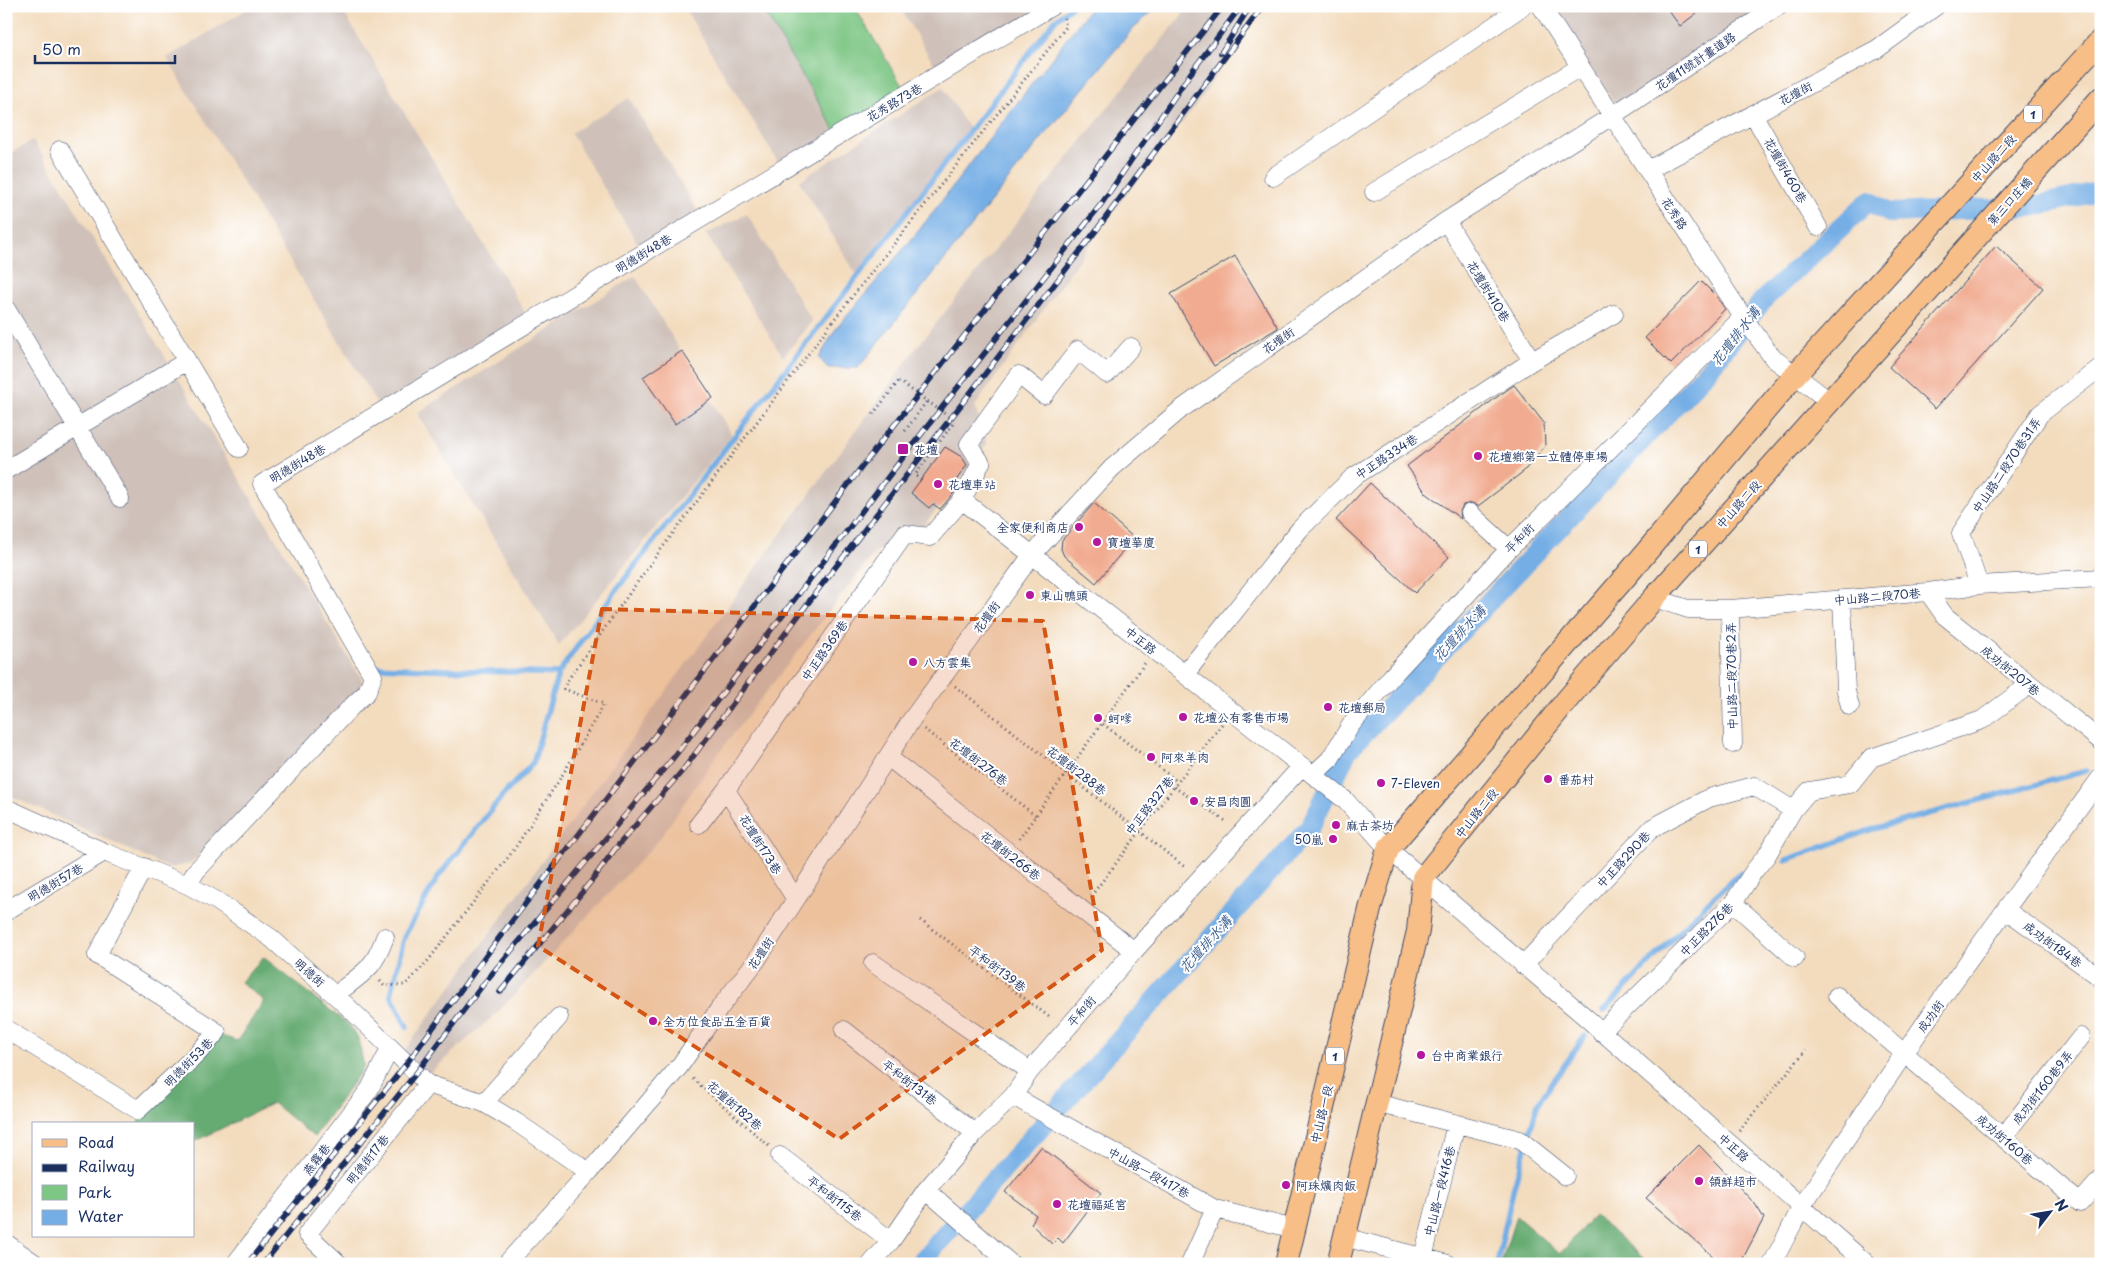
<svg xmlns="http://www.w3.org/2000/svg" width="2107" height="1270" viewBox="0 0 2107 1270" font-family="'Playpen Sans','LXGW WenKai TC',sans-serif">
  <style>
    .industrial { fill: #cfc1ba }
    .green { fill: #7dc684; stroke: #4c7a71 }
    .forest { fill: #66ab72; stroke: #406d68 }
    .water { fill: #74aee5; stroke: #486ea2 }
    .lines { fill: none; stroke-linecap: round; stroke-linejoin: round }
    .stream { stroke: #74aee5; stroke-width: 5.5 }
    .canal { stroke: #74aee5; stroke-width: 20 }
    .building { fill: #f1ab90 }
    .minor-casing { stroke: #3b496c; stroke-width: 19 }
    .major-casing { stroke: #3b496c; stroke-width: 24 }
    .path { stroke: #3b496c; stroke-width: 3; stroke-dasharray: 1 4; stroke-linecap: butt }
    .minor { stroke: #fff; stroke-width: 18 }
    .major { stroke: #f7be87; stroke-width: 22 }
    .rail-casing { stroke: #1b2f5e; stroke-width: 5.5 }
    .rail { stroke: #fff; stroke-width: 4; stroke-dasharray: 11; stroke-linecap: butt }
    .path-bridge { stroke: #3b496c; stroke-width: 3; stroke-dasharray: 1 4; stroke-linecap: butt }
    .marked { fill: #d45514; fill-opacity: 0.2; stroke: #d45514; stroke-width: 4; stroke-dasharray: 10 6; stroke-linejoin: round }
    .poi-dot { fill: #b5179e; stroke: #fff; stroke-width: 2 }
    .labels { text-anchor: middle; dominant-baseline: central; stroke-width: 4; stroke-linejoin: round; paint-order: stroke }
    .shield { fill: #fff; stroke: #5f6d8e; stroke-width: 1 }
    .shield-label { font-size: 11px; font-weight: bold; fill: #1b2f5e }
    .street-label { font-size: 12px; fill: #1b2f5e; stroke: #fff }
    .poi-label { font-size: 12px; fill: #1b2f5e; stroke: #fff; text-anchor: start }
    .water-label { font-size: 14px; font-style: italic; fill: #3a5b8d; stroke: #fff }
  </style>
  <rect width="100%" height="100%" fill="#fff"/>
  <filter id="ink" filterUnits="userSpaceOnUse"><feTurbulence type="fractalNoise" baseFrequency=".02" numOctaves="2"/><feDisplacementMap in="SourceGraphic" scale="10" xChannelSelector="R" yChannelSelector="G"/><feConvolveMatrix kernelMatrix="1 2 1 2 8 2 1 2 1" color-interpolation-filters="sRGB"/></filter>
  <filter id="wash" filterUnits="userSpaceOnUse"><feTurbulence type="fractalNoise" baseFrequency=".0096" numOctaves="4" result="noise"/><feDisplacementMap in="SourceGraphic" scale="20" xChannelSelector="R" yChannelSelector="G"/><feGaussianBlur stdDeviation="1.12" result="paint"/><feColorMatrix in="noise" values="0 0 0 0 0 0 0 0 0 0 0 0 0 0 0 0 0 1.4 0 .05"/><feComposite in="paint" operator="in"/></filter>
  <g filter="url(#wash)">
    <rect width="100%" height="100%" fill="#f3dcbe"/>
    <!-- industrial -->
    <path class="industrial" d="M252 6H340L529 319 380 409 167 58Z
      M683 6H761L836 132 781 167Z
      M899 6H1042L938 71Z
      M1189 6H1257L1203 96 1112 213 975 406 987 444 911 542 876 551 717 755 658 841 499 1011 416 1085 394 1065 914 351Z
      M1551 6H1766L1621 104 1614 103Z
      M943 87 972 134 857 275 799 181Z
      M629 98 700 215 642 251 571 133Z
      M33 140 365 685 190 864 169 868 6 794V156Z
      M747 214 812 321 783 357 706 234Z
      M635 276 732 435 559 645 417 413Z"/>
    <!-- green -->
    <path class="green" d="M761 6H854L905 91 836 132Z"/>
    <!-- forest -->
    <path class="forest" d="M263 957 349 1025 358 1038 364 1067 314 1137 273 1103 194 1142V1124H138L142 1102 219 1035 237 1041 264 1001 241 982Z
      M1594 1215 1650 1264H1501L1516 1216 1560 1254Z"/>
    <!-- water -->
    <path class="water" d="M1092 6H1158L1131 31 1034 148 858 368H828L819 358 835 330 916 234Z"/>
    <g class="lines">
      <!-- stream -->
      <path class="stream" d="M376 667 558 674 617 589 1055 20 1072 6
        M1786 860 1873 829 2086 771
        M1604 1010 1704 906 1740 873
        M407 1027 391 995 404 937 438 877 503 795 533 763 558 674
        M1497 1264 1513 1190 1538 1103 1585 1036"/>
      <!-- canal -->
      <path class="canal" d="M919 1264 1310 827 1348 750 1704 375 1763 300 1869 201 1889 213 2030 207 2101 191"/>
    </g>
    <g id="blocks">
      <!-- building -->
      <path class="building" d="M1665 6H1706L1680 26Z
        M1996 246 2043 288 1935 409 1889 367Z
        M1235 256 1278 328 1214 366 1171 294Z
        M1701 281 1717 297 1725 309 1671 364 1645 338Z
        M682 351 713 398 675 424 643 377Z
        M1514 385 1544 423 1545 446 1524 471 1478 506 1472 503 1463 505 1460 511 1461 519 1426 493 1407 466 1497 397Z
        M945 447 962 457 967 465 955 482 958 485 953 494 940 509 933 504 929 508 911 493Z
        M1370 483 1449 557 1415 593 1336 520Z
        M1094 503 1134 538 1096 583 1064 556 1061 549 1062 540Z
        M1699 1145 1755 1204 1764 1218 1740 1264H1722L1646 1198Z
        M1041 1147 1101 1193 1063 1243 1058 1238 1052 1244 1031 1224 1036 1215 1005 1192Z"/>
    </g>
  </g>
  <g filter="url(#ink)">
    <use href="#blocks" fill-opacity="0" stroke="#3b496c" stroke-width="1"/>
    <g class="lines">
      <!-- minor casing -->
      <g class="minor-casing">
        <path id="minor" d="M1541 6 1743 317 1773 358 1829 401
          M1753 114 1818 227
          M1648 170 1877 49 1936 6
          M1273 177 1523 6
          M1374 192 1580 67
          M1446 221 1532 361
          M6 309 120 498
          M187 361 239 448
          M6 470 187 361 60 150
          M962 500 1345 800 1388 849 1583 1015 1867 1264
          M1470 513 1509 549
          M1979 585 1961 533 2040 414 2101 367
          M1928 592 1945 616 2101 741
          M1654 598 1688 609H1730L1928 592 1979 585 2101 578
          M1842 599 1846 691 1850 706
          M1730 609 1733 744
          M1185 674 1300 529 1352 478 1532 361 1614 314
          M888 757 1134 951
          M1313 775 1330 759 1351 725 1392 676 1509 549 1743 317
          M726 790 795 898
          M6 808 104 852 188 885 217 901 271 938 347 1006 428 1084 484 1103 516 1122 589 1172
          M699 824 726 790 905 534 930 537 962 500 981 463 969 444 1019 375 1044 395 1078 350 1107 374 1131 347
          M188 885 196 871 351 707 367 692 373 676 262 484 1052 6
          M1733 903 1795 958
          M2006 910 2101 978
          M6 911 104 852
          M873 963 1030 1071
          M1523 965 1652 828 1709 798 1754 786 1793 810
          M344 988C368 970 375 965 385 937
          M1837 996 2080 1203 2101 1179
          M6 1029 138 1110 197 1054 217 1032 97 955 144 867
          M844 1030 975 1133
          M1601 1032 1733 903 1754 871 1767 855 1793 810 1809 791 1850 784 1871 758 1982 720 2029 685
          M1013 1096 1215 1209 1294 1229
          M484 1103 559 1017
          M1376 1103 1520 1140 1565 1176
          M2003 1137 2081 1037
          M780 1156 891 1241
          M926 1190 1011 1264
          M1344 1237 1448 1264
          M6 1243 36 1264
          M1423 1258 1456 1124
          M235 1264 369 1090 390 1049
          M339 1264 307 1234 428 1084
          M506 1264 589 1172 679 1067 719 1009 756 961 912 719 1032 555 1112 468 1180 410 1446 221 1612 116 1778 6
          M871 1264 891 1241 926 1190 975 1133 1013 1096 1030 1071 1134 951 1302 766
          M1190 1264 1215 1209
          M1772 1264 1802 1206 1865 1111 1949 988 2101 777"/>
      </g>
      <!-- major casing -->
      <g class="major-casing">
        <path id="major" d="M1286 1264 1371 905 1388 849 1627 575 1795 375 2101 40
          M1338 1264 1418 931 1423 878 1566 701 1654 598 2101 98"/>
      </g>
      <!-- path -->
      <path class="path" d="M873 414 899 381
        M905 431 927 401
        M921 480 915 475 955 421
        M955 686 1186 868
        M1103 724 1178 782
        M924 729 1036 816
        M1174 787 1227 822
        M1019 839 1145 663
        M1091 896 1222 724
        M920 920 1052 1019
        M380 981 384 986 405 985 427 962 513 851 563 774 604 704 564 689 567 681 656 556 836 317 1066 27 1064 17
        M693 1079 769 1146
        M1739 1131 1806 1050"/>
      <!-- minor -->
      <use href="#minor" class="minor"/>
      <!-- major -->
      <use href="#major" class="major"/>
      <!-- rail casing -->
      <g class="rail-casing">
        <path id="rail" d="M1221 53 1250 6
          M500 992 593 879 615 849 683 770 820 587 1098 228 1263 6
          M247 1264 407 1063 499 938 881 442 1223 6
          M263 1264 417 1072 485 982 674 757 901 460 1102 203 1190 74 1241 6"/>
      </g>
      <!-- rail -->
      <use href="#rail" class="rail"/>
      <!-- path-bridge -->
      <path class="path-bridge" d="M899 381 955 421"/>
    </g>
  </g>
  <!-- marked area -->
  <path class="marked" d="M602 609 1043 621 1102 950 839 1139 538 946Z"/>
  <!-- markers -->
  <g class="poi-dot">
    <rect x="897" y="443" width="12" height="12" rx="2.5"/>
    <circle cx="1478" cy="456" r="5"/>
    <circle cx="938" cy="484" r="5"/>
    <circle cx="1079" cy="527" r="5"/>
    <circle cx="1097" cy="542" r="5"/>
    <circle cx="1030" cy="595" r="5"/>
    <circle cx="913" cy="662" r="5"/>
    <circle cx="1328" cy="707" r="5"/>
    <circle cx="1183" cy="717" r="5"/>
    <circle cx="1098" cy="718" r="5"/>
    <circle cx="1151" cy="757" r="5"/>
    <circle cx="1548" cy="779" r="5"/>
    <circle cx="1381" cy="783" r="5"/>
    <circle cx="1194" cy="801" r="5"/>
    <circle cx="1336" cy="825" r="5"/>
    <circle cx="1333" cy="839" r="5"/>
    <circle cx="653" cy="1021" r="5"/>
    <circle cx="1421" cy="1055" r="5"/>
    <circle cx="1699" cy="1181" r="5"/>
    <circle cx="1286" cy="1185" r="5"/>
    <circle cx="1057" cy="1204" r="5"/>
  </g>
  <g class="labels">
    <!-- shield labels -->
    <g class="shield">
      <rect x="2024" y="105.5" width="18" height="17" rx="4"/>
      <rect x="1689" y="540.5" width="18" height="17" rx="4"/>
      <rect x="1326" y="1047.5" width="18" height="17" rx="4"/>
    </g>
    <g class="shield-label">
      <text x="2033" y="114">1</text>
      <text x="1698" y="549">1</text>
      <text x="1335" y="1056">1</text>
    </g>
    <!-- street labels -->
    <g class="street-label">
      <text transform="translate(1695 61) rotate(-34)">花壇11號計畫道路</text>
      <text transform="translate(1795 93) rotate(-28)">花壇街</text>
      <text transform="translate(894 102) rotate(-31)">花秀路73巷</text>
      <text transform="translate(1993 158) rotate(-48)">中山路二段</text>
      <text transform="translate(1786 170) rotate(60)">花壇街460巷</text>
      <text transform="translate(2009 201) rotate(-48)">第三口庄橋</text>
      <text transform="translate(1675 213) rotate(57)">花秀路</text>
      <text transform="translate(643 253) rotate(-31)">明德街48巷</text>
      <text transform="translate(1489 291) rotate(58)">花壇街410巷</text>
      <text transform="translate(1278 340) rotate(-35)">花壇街</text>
      <text transform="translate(1386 456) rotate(-33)">中正路334巷</text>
      <text transform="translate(297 463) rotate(-31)">明德街48巷</text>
      <text transform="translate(2006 465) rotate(-56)">中山路二段70巷31弄</text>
      <text transform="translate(1738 504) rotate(-48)">中山路二段</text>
      <text transform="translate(1519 538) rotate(-46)">平和街</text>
      <text transform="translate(1877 596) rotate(-5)">中山路二段70巷</text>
      <text transform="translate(986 617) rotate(-54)">花壇街</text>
      <text transform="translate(1141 640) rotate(38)">中正路</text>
      <text transform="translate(824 650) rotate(-55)">中正路369巷</text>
      <text transform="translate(2011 670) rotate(39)">成功街207巷</text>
      <text transform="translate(1731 676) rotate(-91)">中山路二段70巷2弄</text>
      <text transform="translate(979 761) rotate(38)">花壇街276巷</text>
      <text transform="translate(1077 770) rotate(38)">花壇街288巷</text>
      <text transform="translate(1149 805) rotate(-52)">中正路327巷</text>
      <text transform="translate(1476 813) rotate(-51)">中山路二段</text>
      <text transform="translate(761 844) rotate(58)">花壇街173巷</text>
      <text transform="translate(1011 855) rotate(38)">花壇街266巷</text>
      <text transform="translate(1623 859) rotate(-47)">中正路290巷</text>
      <text transform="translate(55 882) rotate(-31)">明德街57巷</text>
      <text transform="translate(1706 929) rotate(-45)">中正路276巷</text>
      <text transform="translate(2053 944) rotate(36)">成功街184巷</text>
      <text transform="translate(760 953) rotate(-56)">花壇街</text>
      <text transform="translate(998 968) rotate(37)">平和街139巷</text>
      <text transform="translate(310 972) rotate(42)">明德街</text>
      <text transform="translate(1081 1011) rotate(-49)">平和街</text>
      <text transform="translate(1930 1016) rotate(-55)">成功街</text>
      <text transform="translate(188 1062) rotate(-45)">明德街53巷</text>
      <text transform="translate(910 1082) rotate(38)">平和街131巷</text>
      <text transform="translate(2042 1087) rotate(-52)">成功街160巷9弄</text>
      <text transform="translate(735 1105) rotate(41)">花壇街182巷</text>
      <text transform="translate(1321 1114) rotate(-77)">中山路一段</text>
      <text transform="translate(2005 1139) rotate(41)">成功街160巷</text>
      <text transform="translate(1734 1147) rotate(41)">中正路</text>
      <text transform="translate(316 1159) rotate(-52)">燕霧巷</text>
      <text transform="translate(367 1159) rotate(-51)">明德街17巷</text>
      <text transform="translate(1149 1172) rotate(29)">中山路一段417巷</text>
      <text transform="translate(1439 1191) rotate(-76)">中山路一段416巷</text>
      <text transform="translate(835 1198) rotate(38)">平和街115巷</text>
    </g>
    <!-- poi labels -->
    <g class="poi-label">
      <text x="914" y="449">花壇</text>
      <text x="1488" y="456">花壇鄉第一立體停車場</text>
      <text x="948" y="484">花壇車站</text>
      <text x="1069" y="527" text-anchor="end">全家便利商店</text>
      <text x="1107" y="542">寶壇華廈</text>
      <text x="1040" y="595">東山鴨頭</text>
      <text x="923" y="662">八方雲集</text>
      <text x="1338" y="707">花壇郵局</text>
      <text x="1193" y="717">花壇公有零售市場</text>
      <text x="1108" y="718">蚵嗲</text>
      <text x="1161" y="757">阿來羊肉</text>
      <text x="1558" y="779">番茄村</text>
      <text x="1391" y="783">7-Eleven</text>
      <text x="1204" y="801">安昌肉圓</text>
      <text x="1346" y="825">麻古茶坊</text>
      <text x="1323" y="839" text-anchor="end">50嵐</text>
      <text x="663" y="1021">全方位食品五金百貨</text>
      <text x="1431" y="1055">台中商業銀行</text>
      <text x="1709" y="1181">領鮮超市</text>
      <text x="1296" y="1185">阿珠爌肉飯</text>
      <text x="1067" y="1204">花壇福延宮</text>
    </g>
    <!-- water labels -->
    <g class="water-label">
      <text transform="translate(1735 336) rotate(-52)">花壇排水溝</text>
      <text transform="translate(1459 633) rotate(-47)">花壇排水溝</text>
      <text transform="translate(1205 944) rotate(-48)">花壇排水溝</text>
    </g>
  </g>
  <!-- margin -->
  <rect width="2107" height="1270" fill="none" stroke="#fff" stroke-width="25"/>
  <!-- legend -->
  <rect x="32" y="1122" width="162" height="115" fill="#ffffff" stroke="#a4acbf"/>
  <rect x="42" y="1139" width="25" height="8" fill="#f7be87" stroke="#a4acbf"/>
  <text x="78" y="1148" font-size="15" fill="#1b2f5e">Road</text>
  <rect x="42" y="1164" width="25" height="8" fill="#1b2f5e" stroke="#a4acbf"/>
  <text x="78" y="1172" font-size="15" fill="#1b2f5e">Railway</text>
  <rect x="42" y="1185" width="25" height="15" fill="#7dc684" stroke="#a4acbf"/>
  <text x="78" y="1198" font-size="15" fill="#1b2f5e">Park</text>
  <rect x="42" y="1210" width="25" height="15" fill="#74aee5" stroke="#a4acbf"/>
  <text x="78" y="1222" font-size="15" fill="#1b2f5e">Water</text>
  <!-- north arrow -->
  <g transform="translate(2050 1212) rotate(59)" stroke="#ffffff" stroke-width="4" paint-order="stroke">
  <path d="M0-4L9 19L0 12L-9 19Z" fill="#1b2f5e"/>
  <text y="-8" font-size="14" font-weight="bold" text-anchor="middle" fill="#1b2f5e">N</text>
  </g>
  <!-- scale -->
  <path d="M35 55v8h140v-8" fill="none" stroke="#1b2f5e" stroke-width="2.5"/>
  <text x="42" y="55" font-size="15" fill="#1b2f5e" stroke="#ffffff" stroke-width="4" paint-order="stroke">50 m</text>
</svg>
